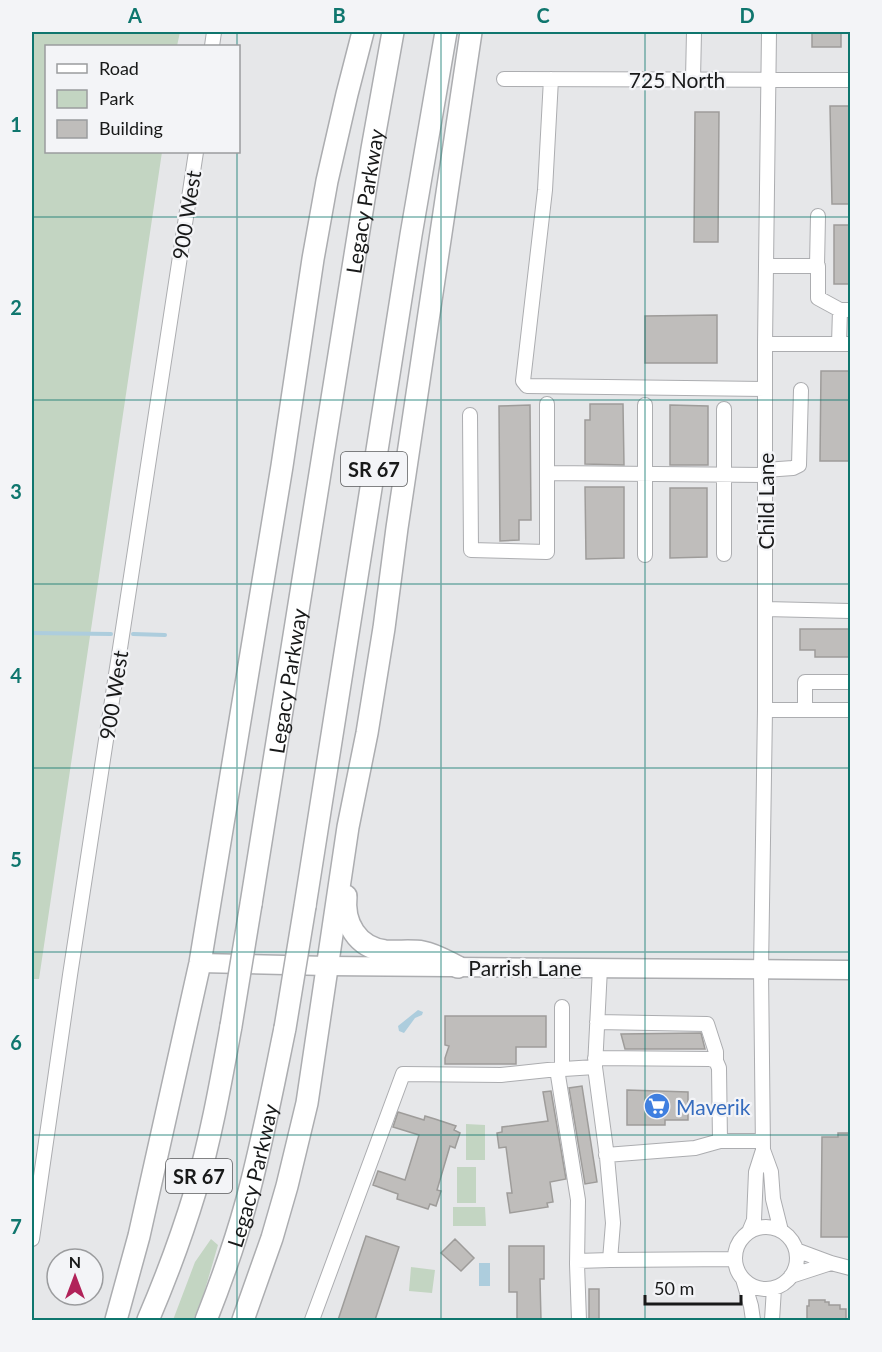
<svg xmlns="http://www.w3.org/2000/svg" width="882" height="1352" viewBox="0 0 882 1352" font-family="Lato,sans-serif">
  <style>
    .green { fill: #c3d5c2 }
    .water { fill: #adcddd }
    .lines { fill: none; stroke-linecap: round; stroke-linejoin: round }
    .stream { stroke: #adcddd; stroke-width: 4 }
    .building { fill: #bfbdbb; stroke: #9e9c9a; stroke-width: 1.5 }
    .minor-casing { stroke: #acadb0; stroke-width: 16 }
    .major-casing { stroke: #acadb0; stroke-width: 21 }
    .highway-casing { stroke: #acadb0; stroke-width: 24 }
    .minor { stroke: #fff; stroke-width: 14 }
    .major { stroke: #fff; stroke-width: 18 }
    .highway { stroke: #fff; stroke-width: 21 }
    .highway-bridge-casing { stroke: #acadb0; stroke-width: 24; stroke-linecap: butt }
    .highway-bridge { stroke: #fff; stroke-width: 21 }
    .grid { fill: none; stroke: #0f766e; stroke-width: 1.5; stroke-opacity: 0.55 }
    .labels { text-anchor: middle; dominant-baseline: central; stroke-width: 4.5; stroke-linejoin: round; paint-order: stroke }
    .shield { fill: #f3f4f7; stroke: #5a5b5c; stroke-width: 1.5 }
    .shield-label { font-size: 20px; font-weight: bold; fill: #181919 }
    .street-label { font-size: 21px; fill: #181919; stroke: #f3f4f7 }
    .shop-label { font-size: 21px; fill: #366cbe; stroke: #f3f4f7; text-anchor: start }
    .neatline { fill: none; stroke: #0f766e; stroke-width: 2 }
    .grid-label { font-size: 20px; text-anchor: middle; font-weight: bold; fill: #0f766e }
  </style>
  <rect width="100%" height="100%" fill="#e6e7e9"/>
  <!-- green -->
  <path class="green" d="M32 32H180L177 46H46V152H162L39 979H32Z
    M466 1124 485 1125V1160H466Z
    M457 1167H476V1203H457Z
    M453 1207H485L486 1226H453Z
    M211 1239 218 1245 204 1293 193 1320H173L195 1262Z
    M411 1267 435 1270 432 1293 409 1291Z"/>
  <!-- water -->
  <path class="water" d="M418 1010 423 1012 422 1015 415 1018 404 1033 399 1031 398 1026Z
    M479 1263H490V1286H479Z"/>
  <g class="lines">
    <!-- stream -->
    <path class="stream" d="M32 633 111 634
      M133 634 165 635"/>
  </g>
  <!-- building -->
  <path class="building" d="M812 32H841V47H812Z
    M830 106H850V204H832Z
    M695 112H719L718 242H694Z
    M834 225H850V284H834Z
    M717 315V363H645V316Z
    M821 371H850V461H820Z
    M590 404H623L624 465 585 464V420H590Z
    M530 405 531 520H519V540L500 541 499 406Z
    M670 405 708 406V465H670Z
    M585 487H624V558L586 559Z
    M670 488H707V557L670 558Z
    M800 629H850V657H815V650H800Z
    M445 1016H546V1047H516V1064H445V1058L449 1046 445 1045Z
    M701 1033 705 1049H625L621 1034Z
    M582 1086 597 1182 585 1184 569 1088Z
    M627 1090 688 1092V1120H665V1125H627Z
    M551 1091 566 1179 550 1182 553 1202 547 1203 548 1207 510 1213 507 1193H512L506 1147 499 1148 497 1133 502 1132V1127L548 1121 543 1092Z
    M398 1112 424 1120 425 1116 435 1119 456 1126 454 1130 460 1133 455 1148 450 1146 437 1190 441 1191 436 1206 430 1204 428 1209 397 1199 398 1194 373 1185 378 1171 405 1180 419 1135 393 1127Z
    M838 1133H850V1237H821L822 1137H838Z
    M366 1236 399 1247 375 1320H338Z
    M455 1239 474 1258 461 1271 441 1253Z
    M509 1246H544V1279H540L541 1320H517V1292H509Z
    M589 1289H599V1320H589Z
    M809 1300H825V1302H829V1305H840V1309H846V1320H807V1306H809Z"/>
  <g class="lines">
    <!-- minor casing -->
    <g class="minor-casing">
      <path id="minor" d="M212 46 214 32
        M504 79 850 80
        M551 79 545 190 523 381 527 386 765 389
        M693 79 694 32
        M766 266H818V298L840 310
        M817 266 818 216
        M765 344H850
        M839 344 840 310H850
        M645 405V555
        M724 409V554
        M470 415 471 550 547 552V404
        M765 470 793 468 799 465 801 390
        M547 473 765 475
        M765 609 850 611
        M765 710H850
        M805 710V682H850
        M562 1007V1069
        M597 1022 707 1024 716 1052V1061
        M595 1058 710 1059 716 1061 719 1068 720 1141H763
        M595 1067 607 1157 613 1223 610 1260 735 1259
        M557 1069 578 1200 577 1264 579 1320
        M763 1150 771 1172 773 1199 781 1231
        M606 1155 695 1148 720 1141
        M735 1258a31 31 0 1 1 62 0a31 31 0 1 1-62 0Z
        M749 1232 754 1220 756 1172 763 1150 761 970 765 710V344L769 32
        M32 1239 70 975 196 152
        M796 1250 831 1263 850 1268
        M577 1261 610 1260
        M791 1276 831 1263
        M743 1279 751 1306 753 1320
        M312 1320 403 1074 501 1075 548 1070 595 1067 600 968
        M772 1320 774 1288"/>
    </g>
    <!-- major casing -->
    <g class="major-casing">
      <path id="major" d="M200 963 327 966 850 970"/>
    </g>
    <!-- highway casing -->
    <g class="highway-casing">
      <g id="highway">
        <path d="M346 896C343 923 357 947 385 951 398 952 411 950 423 952 435 954 448 962 458 967"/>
        <path id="s1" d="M251 904 372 149 393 32"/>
        <path d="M305 906 411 235 446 32"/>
        <path d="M116 1320 139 1236 200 963 282 466 313 259 327 181 347 94 363 32"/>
        <path d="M148 1320C166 1278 182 1235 195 1192 211 1138 221 1081 231 1026"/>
        <path id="s2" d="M206 1320C221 1282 235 1243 246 1203 262 1145 273 1086 285 1028"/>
        <path d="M243 1320 272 1238 287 1186 307 1103 348 827 367 733 384 628 397 528 471 32"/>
      </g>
    </g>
    <!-- minor -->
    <use href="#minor" class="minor"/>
    <!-- major -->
    <use href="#major" class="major"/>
    <!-- highway -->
    <use href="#highway" class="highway"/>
    <!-- highway-bridge casing -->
    <g class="highway-bridge-casing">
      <path id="highway-bridge" d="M231 1026 251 904
        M285 1028 305 906"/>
    </g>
    <!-- highway-bridge -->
    <use href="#highway-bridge" class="highway-bridge"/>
  </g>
  <!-- grid -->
  <path class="grid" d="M237 32V46M441 32V1320M645 32V1320M237 152V1320M32 217H850M32 400H850M32 584H850M32 768H850M32 952H850M32 1135H850"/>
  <!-- icons -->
  <defs>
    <g id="supermarket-disc" transform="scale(1.35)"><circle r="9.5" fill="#3f7fe0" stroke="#f3f4f7"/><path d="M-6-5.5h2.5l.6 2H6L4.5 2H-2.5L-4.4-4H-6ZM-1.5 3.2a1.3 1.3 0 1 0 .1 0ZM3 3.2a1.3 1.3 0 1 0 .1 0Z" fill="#fff"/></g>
  </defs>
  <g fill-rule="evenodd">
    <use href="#supermarket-disc" x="657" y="1106"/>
  </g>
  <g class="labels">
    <!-- shield labels -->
    <g class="shield">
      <rect x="341" y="452" width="66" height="34" rx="4.5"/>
      <rect x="166" y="1159" width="66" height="34" rx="4.5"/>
    </g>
    <g class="shield-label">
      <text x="374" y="469">SR 67</text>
      <text x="199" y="1176">SR 67</text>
    </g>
    <!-- street labels -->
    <g class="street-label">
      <text x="677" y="79">725 North</text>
      <text stroke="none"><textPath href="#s1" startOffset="712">Legacy Parkway</textPath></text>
      <text transform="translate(186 215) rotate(-81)">900 West</text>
      <text transform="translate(765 501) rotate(-90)">Child Lane</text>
      <text stroke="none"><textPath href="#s1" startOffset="226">Legacy Parkway</textPath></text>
      <text transform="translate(113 695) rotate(-81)">900 West</text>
      <text x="525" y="967">Parrish Lane</text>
      <text stroke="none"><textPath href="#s2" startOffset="152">Legacy Parkway</textPath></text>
    </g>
    <!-- shop labels -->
    <g class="shop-label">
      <text x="676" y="1106">Maverik</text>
    </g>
  </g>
  <!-- border -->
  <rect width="882" height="1352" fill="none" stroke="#f3f4f7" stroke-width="66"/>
  <!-- legend -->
  <rect x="45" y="45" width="195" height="108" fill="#f3f4f7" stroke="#9b9c9e" stroke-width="1.5"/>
  <rect x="57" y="64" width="30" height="9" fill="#ffffff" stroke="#9b9c9e" stroke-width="1.5"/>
  <text x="99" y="75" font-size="18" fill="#181919">Road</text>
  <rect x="57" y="90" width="30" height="18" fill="#c3d5c2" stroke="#9b9c9e" stroke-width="1.5"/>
  <text x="99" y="105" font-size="18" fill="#181919">Park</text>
  <rect x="57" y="120" width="30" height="18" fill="#bfbdbb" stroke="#9b9c9e" stroke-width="1.5"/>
  <text x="99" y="135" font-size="18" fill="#181919">Building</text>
  <!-- north arrow -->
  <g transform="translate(75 1277)"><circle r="28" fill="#f3f4f7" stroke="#9b9c9e" stroke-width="1.5"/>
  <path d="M0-4.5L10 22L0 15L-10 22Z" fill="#b12259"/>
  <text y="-9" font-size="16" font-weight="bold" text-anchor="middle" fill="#181919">N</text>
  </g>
  <!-- scale -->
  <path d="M645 1295v9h96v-9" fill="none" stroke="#181919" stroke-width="3"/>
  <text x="654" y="1295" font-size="18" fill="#181919" stroke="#f3f4f7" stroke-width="4.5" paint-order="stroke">50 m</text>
  <rect x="33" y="33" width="816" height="1286" class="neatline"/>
  <g class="grid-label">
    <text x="135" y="23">A</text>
    <text x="339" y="23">B</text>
    <text x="543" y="23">C</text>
    <text x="747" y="23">D</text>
    <text x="16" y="132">1</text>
    <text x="16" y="315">2</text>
    <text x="16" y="499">3</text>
    <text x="16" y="683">4</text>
    <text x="16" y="867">5</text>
    <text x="16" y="1050">6</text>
    <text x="16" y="1234">7</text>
  </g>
</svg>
